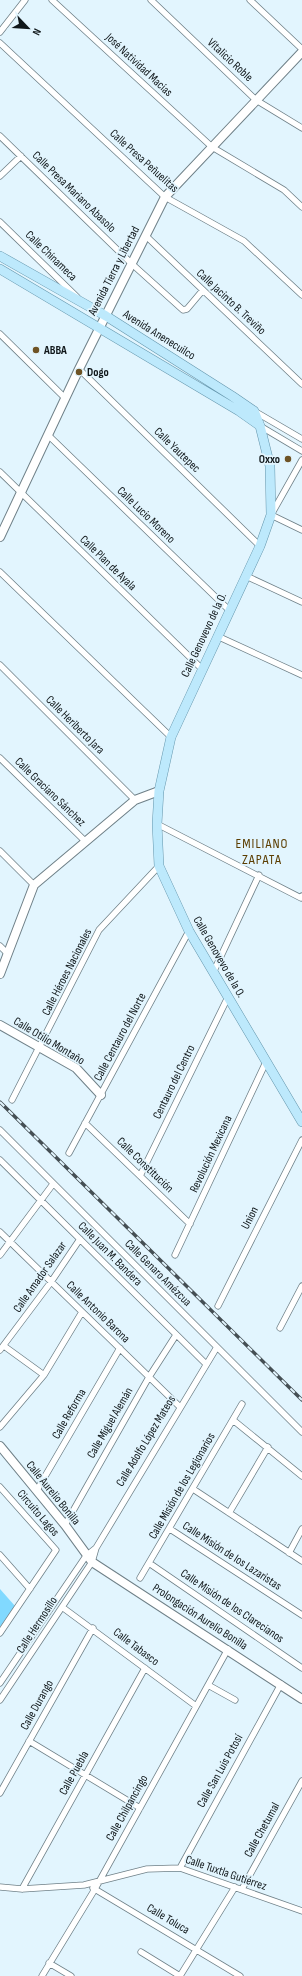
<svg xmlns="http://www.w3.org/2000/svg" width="302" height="1976" viewBox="0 0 302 1976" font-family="'Sofia Sans Condensed',sans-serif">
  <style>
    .green { fill: #81d9ff }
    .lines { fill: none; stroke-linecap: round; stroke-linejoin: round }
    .street-casing { stroke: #6f8088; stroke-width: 7 }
    .secondary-casing { stroke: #6f8088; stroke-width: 10 }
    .primary-casing { stroke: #6496ac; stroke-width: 10 }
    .street { stroke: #fff; stroke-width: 5.5 }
    .secondary { stroke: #fff; stroke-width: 8 }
    .primary { stroke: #bde9fc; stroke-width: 9 }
    .rail-casing { stroke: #454f54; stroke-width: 3.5 }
    .rail { stroke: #e2f5fe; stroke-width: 2; stroke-dasharray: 6; stroke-linecap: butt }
    .poi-dot { fill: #6e5325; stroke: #e2f5fe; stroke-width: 1.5 }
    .labels { text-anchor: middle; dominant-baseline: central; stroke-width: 3.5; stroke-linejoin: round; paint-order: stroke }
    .street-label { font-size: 12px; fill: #10171a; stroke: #e2f5fe }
    .poi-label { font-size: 12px; font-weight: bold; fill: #10171a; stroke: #e2f5fe; text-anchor: start }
    .quarter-label { font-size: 14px; letter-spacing: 1px; fill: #5b3d01; stroke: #e2f5fe }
  </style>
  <rect width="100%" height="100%" fill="#e2f5fe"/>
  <!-- green -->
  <path class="green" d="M0 1589 15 1606 0 1627Z"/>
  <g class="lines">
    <!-- street casing -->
    <g class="street-casing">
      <path id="street" d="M52 0 212 147 284 190 302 207
        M151 0 256 100 302 128
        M250 0 302 49
        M0 32 25 0
        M0 43 165 197 244 241 302 295
        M0 136 132 264 183 310 187 309 203 290
        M0 176 21 156
        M0 222 77 297
        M146 236 302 384
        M0 334 65 398
        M79 369 260 546
        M254 411 302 439
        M260 426 302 451
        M48 435 229 610
        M302 460 271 515 302 530
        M0 472 202 669
        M0 572 171 737
        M246 576 302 602
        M217 636 302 675
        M0 665 135 800
        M0 758 85 841
        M157 824 301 898 302 896
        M0 851 34 885
        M0 946 8 954
        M213 973 259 875
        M12 1100 99 930 159 866
        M85 1123 190 1224
        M0 1130 302 1432
        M69 1153 189 931
        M0 1160 205 1363
        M140 1176 228 997
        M0 1232 180 1407
        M0 1255 53 1184
        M175 1255 266 1062
        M218 1306 302 1140
        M280 1328 302 1286
        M4 1346 44 1375
        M0 1350 51 1282 80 1239
        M233 1420 302 1476
        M0 1427 44 1375 82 1312
        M0 1487 56 1550 0 1633
        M193 1489 302 1561
        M37 1490 120 1348
        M229 1513 268 1447
        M65 1525 149 1377 176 1335
        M170 1529 302 1615
        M289 1553 302 1529
        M0 1555 30 1589
        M149 1563 302 1668
        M140 1578 242 1404
        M62 1607 196 1706
        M0 1683 86 1556 96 1548
        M208 1685 235 1700
        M0 1700 92 1562 96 1548 217 1347
        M29 1741 140 1808
        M0 1793 93 1628
        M180 1868 281 1684
        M0 1887 22 1889 84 1885 147 1869 180 1868 302 1911
        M93 1888 240 1976
        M22 1889 145 1668
        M242 1889 302 1781
        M141 1952 180 1976
        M49 1963 71 1976
        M42 1976 95 1889 228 1649
        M180 1976 235 1887"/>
    </g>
    <!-- secondary casing -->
    <g class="secondary-casing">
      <path id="secondary" d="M0 537 79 369 165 197 302 52
        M0 974 34 885 135 800 159 791
        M0 1025 76 1068 101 1095
        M0 1446 65 1525 92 1562 302 1699"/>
    </g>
    <!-- primary casing -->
    <g class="primary-casing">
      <path id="primary" d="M0 256 106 316 232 396 254 411 260 426 270 466 271 515 260 546 171 737 159 791 157 824 159 866 189 931 302 1122
        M0 269 239 411 259 425"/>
    </g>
    <!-- street -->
    <use href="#street" class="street"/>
    <!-- secondary -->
    <use href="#secondary" class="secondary"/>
    <!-- primary -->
    <use href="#primary" class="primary"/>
    <!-- rail casing -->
    <g class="rail-casing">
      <path id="rail" d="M0 1102 302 1400"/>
    </g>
    <!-- rail -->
    <use href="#rail" class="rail"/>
  </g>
  <!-- markers -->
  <g class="poi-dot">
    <circle cx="36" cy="350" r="4"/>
    <circle cx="79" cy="372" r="4"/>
    <circle cx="288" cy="459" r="4"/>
  </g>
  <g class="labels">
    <!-- street labels -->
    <g class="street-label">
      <text transform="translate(230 60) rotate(43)">Vitalicio Roble</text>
      <text transform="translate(139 65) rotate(43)">José Natividad Macias</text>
      <text transform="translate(144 161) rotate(42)">Calle Presa Peñuelitas</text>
      <text transform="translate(74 192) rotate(44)">Calle Presa Mariano Abasolo</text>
      <text transform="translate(51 256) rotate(44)">Calle Chinameca</text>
      <text transform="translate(114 271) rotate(-63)">Avenida Tierra y Libertad</text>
      <text transform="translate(231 302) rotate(43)">Calle Jacinto B. Treviño</text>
      <text transform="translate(159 335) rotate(32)">Avenida Anenecuilco</text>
      <text transform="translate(177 450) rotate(44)">Calle Yautepec</text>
      <text transform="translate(146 515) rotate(44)">Calle Lucio Moreno</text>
      <text transform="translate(108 563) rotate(44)">Calle Plan de Ayala</text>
      <text transform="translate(204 635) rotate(-65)">Calle Genovevo de la O.</text>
      <text transform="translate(75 725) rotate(45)">Calle Heriberto Jara</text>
      <text transform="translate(50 792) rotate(44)">Calle Graciano Sánchez</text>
      <text transform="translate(219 957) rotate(60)">Calle Genovevo de la O.</text>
      <text transform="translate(67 972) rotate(-63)">Calle Héroes Nacionales</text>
      <text transform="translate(120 1037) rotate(-62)">Calle Centauro del Norte</text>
      <text transform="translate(49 1041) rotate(31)">Calle Otilio Montaño</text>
      <text transform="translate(174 1082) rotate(-64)">Centauro del Centro</text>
      <text transform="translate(211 1154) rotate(-65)">Revolución Mexicana</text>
      <text transform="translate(145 1165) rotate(44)">Calle Constitución</text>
      <text transform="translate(250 1218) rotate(-63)">Union</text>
      <text transform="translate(110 1254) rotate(45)">Calle Juan M. Bandera</text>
      <text transform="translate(158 1273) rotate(45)">Calle Genaro Amézcua</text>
      <text transform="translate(40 1277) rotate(-55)">Calle Amador Salazar</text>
      <text transform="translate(98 1312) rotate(44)">Calle Antonio Barona</text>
      <text transform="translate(69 1414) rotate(-60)">Calle Reforma</text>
      <text transform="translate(110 1423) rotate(-60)">Calle Miguel Alemán</text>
      <text transform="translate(146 1441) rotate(-59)">Calle Adolfo López Mateos</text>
      <text transform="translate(182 1486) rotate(-60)">Calle Misión de los Legionarios</text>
      <text transform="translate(53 1493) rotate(51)">Calle Aurelio Bonilla</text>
      <text transform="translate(38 1513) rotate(49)">Circuito Lagos</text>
      <text transform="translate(232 1556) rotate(33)">Calle Misión de los Lazaristas</text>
      <text transform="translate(232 1606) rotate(34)">Calle Misión de los Clarecianos</text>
      <text transform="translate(200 1617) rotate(33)">Prolongación Aurelio Bonilla</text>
      <text transform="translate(37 1625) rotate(-57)">Calle Hermosillo</text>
      <text transform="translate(136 1647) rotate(37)">Calle Tabasco</text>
      <text transform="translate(37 1705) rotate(-61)">Calle Durango</text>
      <text transform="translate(220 1771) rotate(-61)">Calle San Luis Potosí</text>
      <text transform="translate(74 1773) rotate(-61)">Calle Puebla</text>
      <text transform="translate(127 1808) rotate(-61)">Calle Chilpancingo</text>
      <text transform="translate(262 1830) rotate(-61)">Calle Chetumal</text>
      <text transform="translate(226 1873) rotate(19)">Calle Tuxtla Gutiérrez</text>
      <text transform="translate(168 1919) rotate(31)">Calle Toluca</text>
    </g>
    <!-- poi labels -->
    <g class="poi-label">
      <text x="44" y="350">ABBA</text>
      <text x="87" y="372">Dogo</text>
      <text x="280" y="459" text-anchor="end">Oxxo</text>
    </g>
    <!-- quarter labels -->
    <g class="quarter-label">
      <text x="262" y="843">EMILIANO<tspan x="262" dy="16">ZAPATA</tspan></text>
    </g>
  </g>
  <!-- north arrow -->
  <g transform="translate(28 28) rotate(115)" stroke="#e2f5fe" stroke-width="3" paint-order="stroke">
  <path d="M0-3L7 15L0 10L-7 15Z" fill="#10171a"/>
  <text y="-6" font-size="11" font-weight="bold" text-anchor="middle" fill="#10171a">N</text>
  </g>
</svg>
